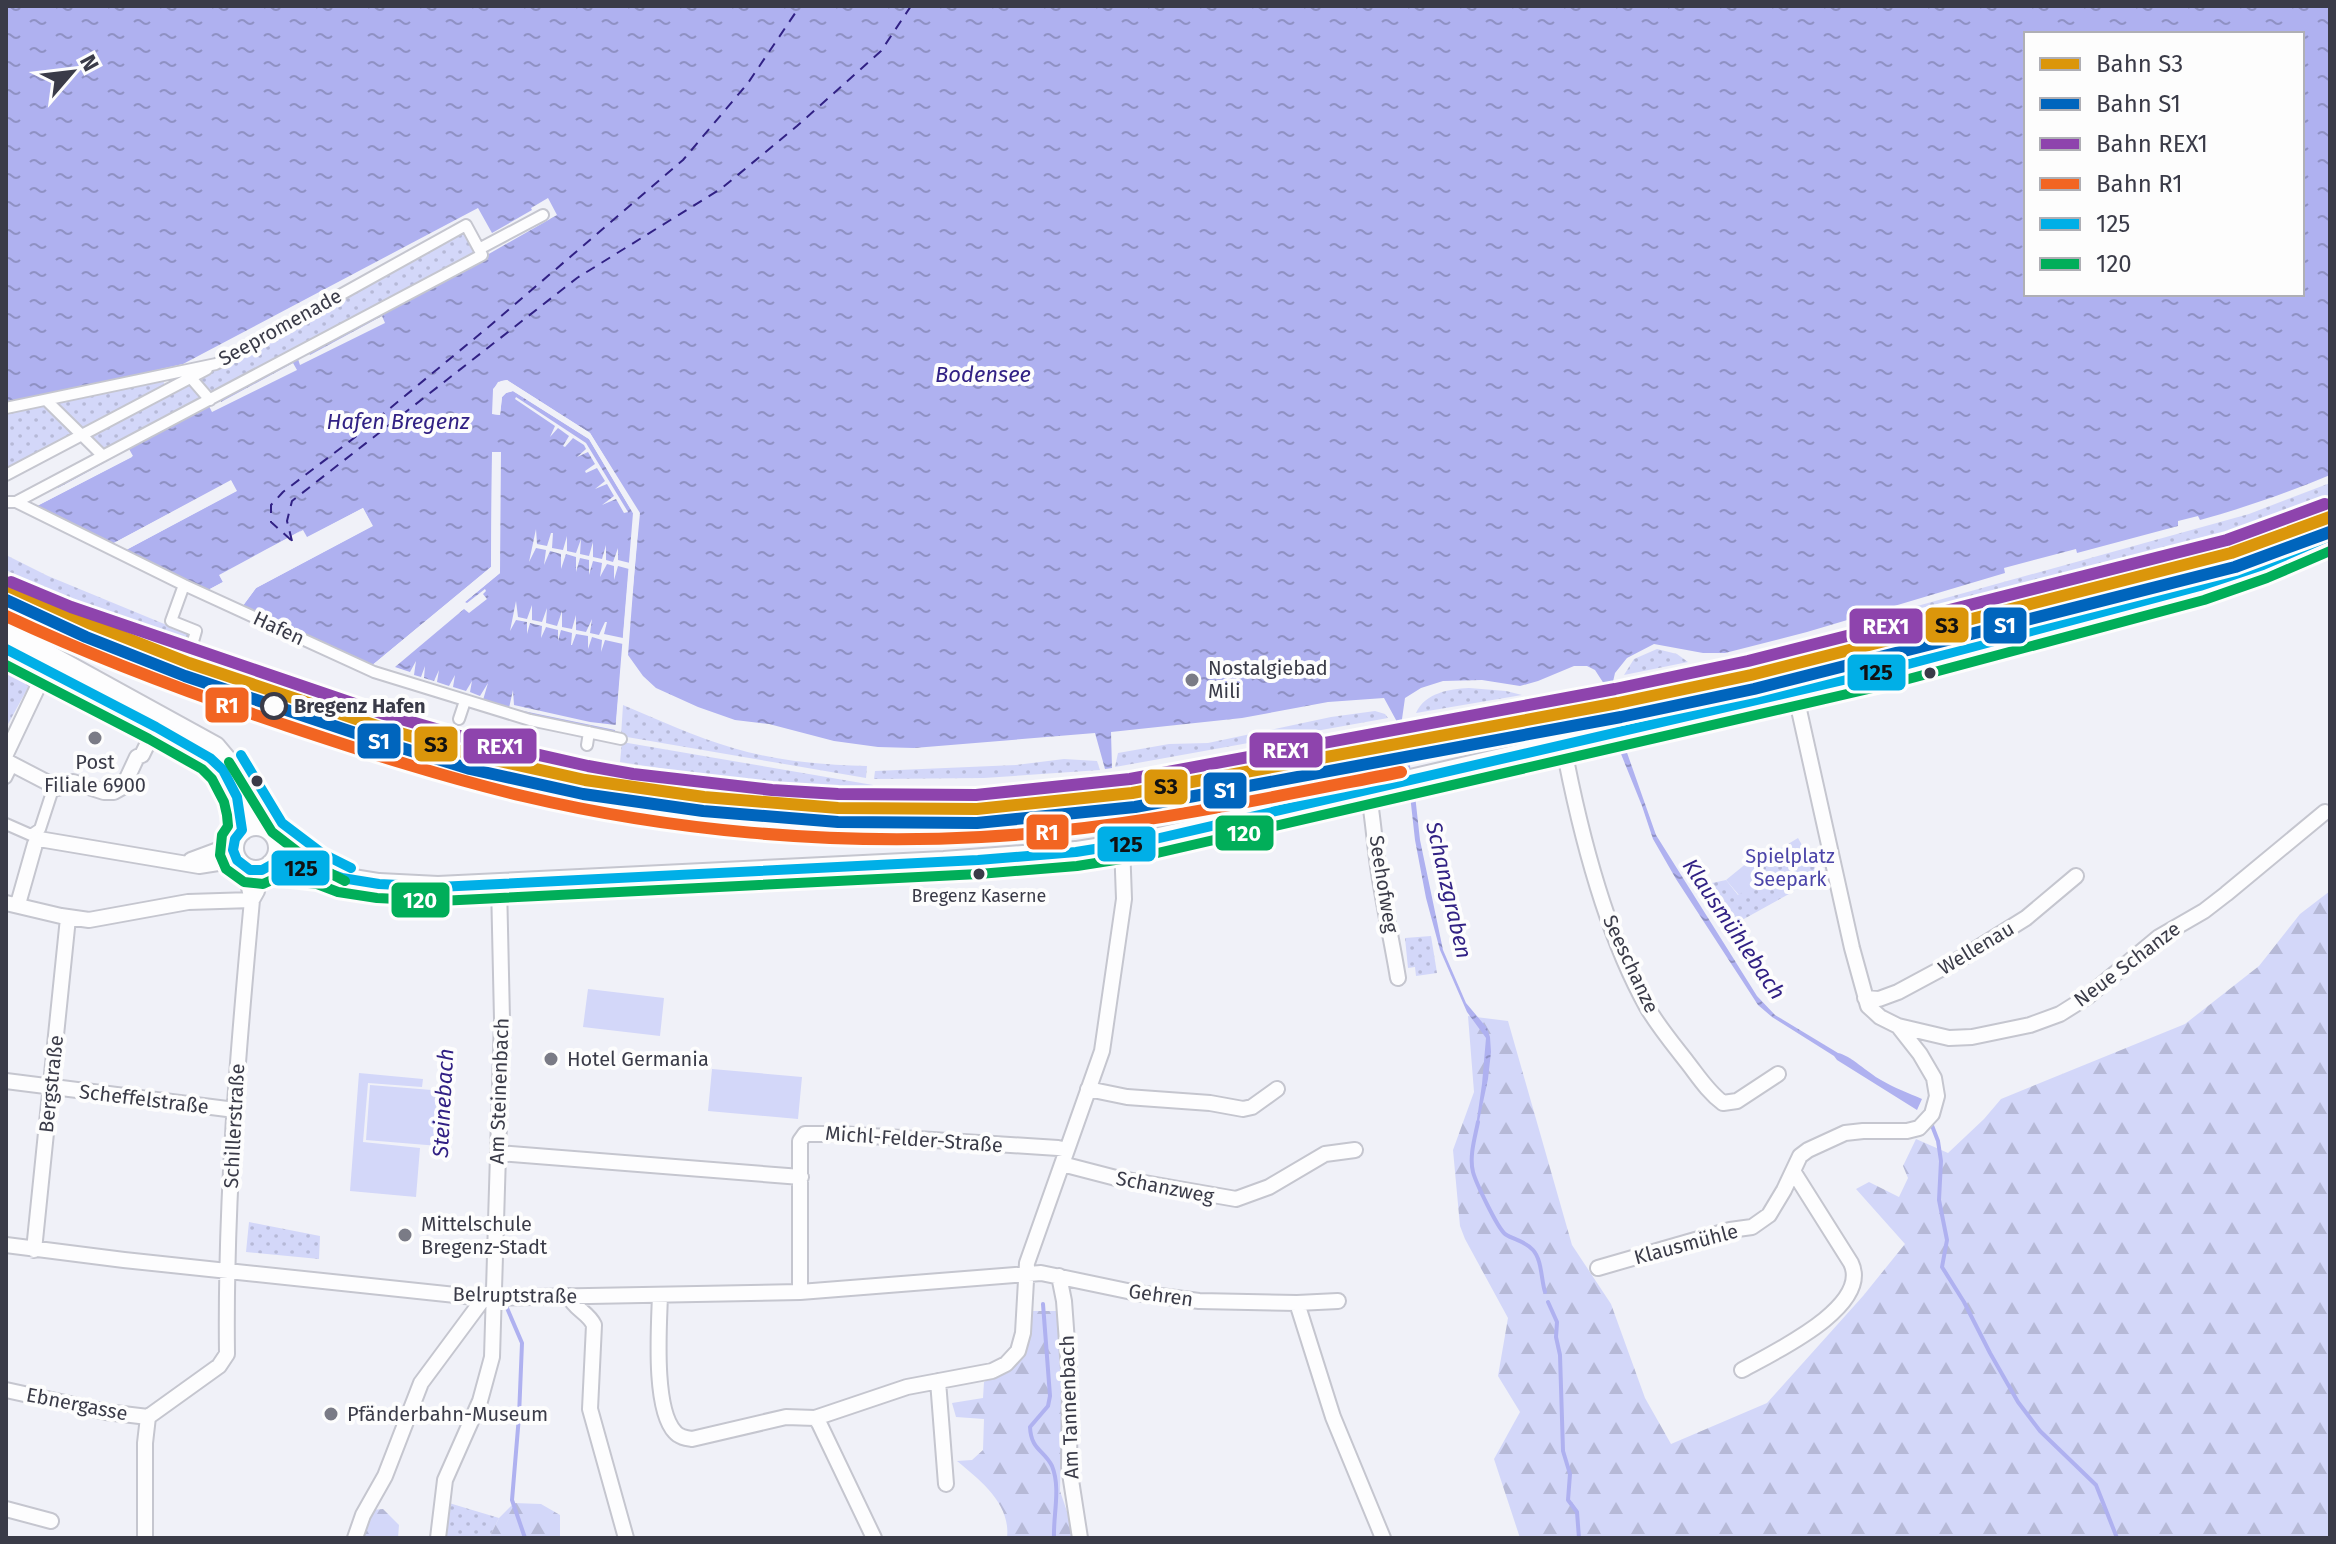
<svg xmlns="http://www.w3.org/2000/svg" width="2336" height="1544" viewBox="0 0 2336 1544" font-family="'Fira Sans',sans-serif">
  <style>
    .grass { fill: url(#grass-dots) }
    .forest { fill: url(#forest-firs) }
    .garden { fill: #d3d7f9 }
    .water { fill: url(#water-ripples); fill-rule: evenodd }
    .pier { fill: #f0f1f8 }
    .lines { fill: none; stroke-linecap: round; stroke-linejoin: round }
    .stream { stroke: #afb1f0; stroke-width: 4 }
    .ferry { stroke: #312184; stroke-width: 2; stroke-dasharray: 10 8; stroke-linecap: butt }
    .pedestrian-casing { stroke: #c5c6cf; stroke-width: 14 }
    .minor-casing { stroke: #c5c6cf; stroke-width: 18 }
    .primary-casing { stroke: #c5c6cf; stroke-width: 24 }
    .pedestrian { stroke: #fdfdfe; stroke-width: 10 }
    .minor { stroke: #fdfdfe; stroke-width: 14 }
    .primary { stroke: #fdfdfe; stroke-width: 20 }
    .bus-1-casing { stroke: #fdfdfd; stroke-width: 16 }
    .bus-2-casing { stroke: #fdfdfd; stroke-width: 16 }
    .bus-1 { stroke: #00afe7; stroke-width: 10 }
    .bus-2 { stroke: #01ae59; stroke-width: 10 }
    .rail-1-casing { stroke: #fdfdfd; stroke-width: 18 }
    .rail-2-casing { stroke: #fdfdfd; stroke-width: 18 }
    .rail-3-casing { stroke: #fdfdfd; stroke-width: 18 }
    .rail-4-casing { stroke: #fdfdfd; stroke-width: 18 }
    .rail-1 { stroke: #db960b; stroke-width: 12 }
    .rail-2 { stroke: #0065bd; stroke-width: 12 }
    .rail-3 { stroke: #8e44ad; stroke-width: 12 }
    .rail-4 { stroke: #f26522; stroke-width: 12 }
    .bus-dot { fill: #3a3b48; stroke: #fdfdfd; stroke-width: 3 }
    .poi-dot { fill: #7a7b86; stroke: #fdfdfd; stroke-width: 3 }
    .stop-dot { fill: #fdfdfd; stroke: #3a3b48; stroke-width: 4 }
    .labels { text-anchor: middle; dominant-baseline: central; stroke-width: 8; stroke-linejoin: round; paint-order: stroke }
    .bus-label { font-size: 18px; fill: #3a3b48; stroke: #fdfdfd }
    .street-label { font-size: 20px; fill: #3a3b48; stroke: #fdfdfd }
    .poi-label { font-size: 20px; fill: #3a3b48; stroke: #fdfdfd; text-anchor: start }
    .stop-label { font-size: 20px; font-weight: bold; fill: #3a3b48; stroke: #fdfdfd; text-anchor: start }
    .park-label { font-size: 20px; fill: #4b44a8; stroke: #fdfdfd }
    .water-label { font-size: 22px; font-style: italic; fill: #312184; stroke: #fdfdfd }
    .line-badge { stroke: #fdfdfd; stroke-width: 3 }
    .badge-label { font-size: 22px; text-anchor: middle; font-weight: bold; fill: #fff }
    .pale-badge-label { font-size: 22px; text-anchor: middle; font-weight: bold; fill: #111 }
  </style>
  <defs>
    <pattern id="grass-dots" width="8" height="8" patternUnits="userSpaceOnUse" patternTransform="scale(2)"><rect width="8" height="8" fill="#d3d7f9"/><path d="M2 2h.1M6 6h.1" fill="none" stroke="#b6b9d7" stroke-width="1.8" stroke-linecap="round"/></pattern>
    <pattern id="forest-firs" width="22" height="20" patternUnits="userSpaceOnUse" patternTransform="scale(2)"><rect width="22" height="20" fill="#d3d7f9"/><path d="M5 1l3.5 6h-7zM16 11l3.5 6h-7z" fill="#b6b9d7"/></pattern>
    <pattern id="water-ripples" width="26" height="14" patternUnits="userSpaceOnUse" patternTransform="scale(2)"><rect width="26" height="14" fill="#afb1f0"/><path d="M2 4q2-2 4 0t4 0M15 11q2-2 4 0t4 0" fill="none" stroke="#8f91c4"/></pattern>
  </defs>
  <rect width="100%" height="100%" fill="#f0f1f8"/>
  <!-- grass -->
  <path class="grass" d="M463 231 475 253 210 395 196 378Z
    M163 379 165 387 84 431 55 402Z
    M189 382 203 399 104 450 90 437Z
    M45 404 77 434 6 472V412Z
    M2330 483V497L2236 530 1895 621 1892 613 2249 514Z
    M6 555 48 576 191 635 187 647 78 604 6 570Z
    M1657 649 1677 654 1688 662 1624 675 1634 659Z
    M6 671 30 684 8 724 6 723Z
    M1469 688 1506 691 1522 695 1416 713C1425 693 1449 689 1469 688Z
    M623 705C659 720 695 737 733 748 777 761 822 765 867 766L866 778 621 736Z
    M1375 711 1385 714 1388 718 1115 767 1118 753 1169 744 1208 743 1331 717Z
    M622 742 873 785 872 791 834 790 666 771 665 769 620 762Z
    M1064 759 1097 761 1100 770 984 778 874 779 875 771 1016 765Z
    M1798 838 1818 873 1789 894 1724 930 1692 882 1712 883 1726 880 1738 895 1765 873 1758 864 1761 860Z
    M1431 936 1437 973 1416 976 1415 967 1408 968 1405 938Z
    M249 1222 320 1236 319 1259 246 1252Z
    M449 1503 499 1518 489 1538H444Z"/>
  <!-- forest -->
  <path class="forest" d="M2330 891V1538H1520L1494 1459 1520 1412 1498 1376 1508 1318 1465 1239 1460 1226 1453 1150 1474 1092 1468 1016 1508 1021 1572 1245 1611 1304 1645 1398 1671 1444 1767 1403 1863 1296 1905 1244 1856 1189 1869 1182 1899 1197 1908 1178 1903 1166 1916 1139 1948 1153 1984 1119 2001 1099 2185 1024 2259 966 2300 914Z
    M1027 1311H1060L1072 1393 1061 1447 1060 1491 1076 1538H1007C1011 1504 981 1481 957 1461L972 1460 983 1450 984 1419 956 1417 952 1403 983 1398 984 1382 997 1375 1019 1350Z
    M514 1503 541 1504 560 1515V1538H489L499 1518Z
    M383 1509 399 1525 398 1538H349L372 1510Z"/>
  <!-- garden -->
  <path class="garden" d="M1753 858 1766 873 1739 895 1726 880Z
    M588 989 664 998 660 1036 583 1027Z
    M712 1069 802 1077 798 1119 708 1111Z
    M359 1073 423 1079 422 1087 368 1083 363 1142 420 1148 416 1197 350 1191Z
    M370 1085 444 1091 439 1146 366 1140Z"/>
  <!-- water -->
  <path class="water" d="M6 6H2330V475C2287 493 2244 508 2200 520L2198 516 2178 521V526L2077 553 2076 549 2004 568 2005 573 1807 632 1725 653H1703L1654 644 1627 658 1615 673 1612 686 1625 747 1656 835 1757 996 1775 1015 1838 1053C1850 1055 1868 1073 1881 1080 1894 1088 1909 1093 1922 1099L1917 1110 1837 1060 1834 1056 1772 1017 1758 1005 1676 879 1653 839 1642 806 1619 749 1606 687 1595 670 1587 666H1574L1538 681 1520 686 1482 680 1443 681 1421 688 1405 698 1402 719 1415 795 1420 840 1443 950 1466 1003 1487 1028 1490 1037 1491 1052 1488 1079 1478 1126H1476L1482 1084 1486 1038 1467 1012 1440 950 1426 898 1415 840 1410 795 1396 720 1384 698 1328 702 1242 718 1111 732 1112 768 1105 769 1095 733 914 748 878 747 834 741 769 724 735 720 698 707 656 688 643 676 628 655 639 513 590 433 507 380 501 381 493 389V414L500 415 502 397 506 393 513 391 589 439 633 513 615 733 508 709 381 671 500 573V452L492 453 491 567 370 667 242 607 256 588 372 526 363 508 235 576 234 574 268 556 302 530 220 576 223 582 208 590 126 550 236 491 231 481 112 544 35 507 132 457 129 450 58 488 57 487 209 406 212 412 297 370 293 363 221 402V400L298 359 300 365 385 323 382 316 310 355 309 353 488 259 487 255 557 215 548 198 531 208 532 210 492 233 478 208 183 364 6 404ZM2026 34H2302V294H2026Z"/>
  <!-- pier -->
  <path class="pier" d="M507 380 590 433 640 513 619 734 615 733V730L509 708 513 690 514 705 590 722 616 725 623 644 605 640 601 652 602 640 592 637 588 649V636L576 634 572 645H571L572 633 561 630 558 641V630L546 627 541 638 542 626 530 623 527 634V622L516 620 510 631 516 601 518 617 527 619 532 605V620L542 622 547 608 546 623 557 626 562 611V627L572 629 576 615V630L586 632 592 619 590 633 599 635 605 622H607L604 634 623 638 629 569 618 566 614 580V566L607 564 600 577 602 563 593 561 589 575V560L580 558 576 572V557L566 554 561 569V554L550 551 544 565 546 550 536 548 529 562 536 529 537 544 547 546 551 533H553L552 548 563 550 567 536V551L576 553 581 539 580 554 589 556 593 542V557L602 559 606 545V560L613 562 618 548V560L630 563 634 518 633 513 589 439 513 391 506 393 502 397 500 415 492 414 493 390 498 382Z
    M516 397 586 443 628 512 624 513 616 499 602 505 614 496 607 484 595 489 605 481 597 468 586 473 585 471 595 464 588 452 577 457 586 449 584 445 573 438 565 447 563 446 569 436 558 428 550 437 555 426 515 399Z
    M129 449 133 456 35 507 32 505 56 492 54 488 57 487 59 488Z
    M492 452H501L500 573 465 602 467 603 485 589 486 591 483 594 487 599 469 613 464 609 395 667 410 672 416 661 414 675 421 677 425 666 424 678 434 681 439 670 437 682 449 686 455 675 453 687 466 691 472 681 470 692 480 696 488 683 483 700 384 669 381 671 377 670 496 571 497 456 495 569 375 669 370 667 491 567Z
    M231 480 237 491 126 550 122 549 232 489 230 486 117 546 112 544Z
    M363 508 373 526 256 588 242 607 239 605 254 584 367 524 361 513 237 579H233L230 574 225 577 227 581 225 586 214 591 210 589 223 582 219 575 265 550 303 530 307 537Z"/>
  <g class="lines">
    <!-- stream -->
    <path class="stream" d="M1478 1122C1475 1137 1469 1157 1473 1172 1476 1183 1497 1227 1505 1234 1514 1240 1525 1241 1533 1250 1542 1260 1541 1279 1545 1292
      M1931 1123 1938 1141 1941 1161 1939 1200 1947 1240 1942 1267 1964 1302 1990 1353 2018 1402 2040 1431 2096 1485 2117 1538
      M1548 1302 1557 1322 1556 1337 1560 1355 1563 1451 1570 1474 1568 1500 1577 1512 1579 1538
      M1043 1304 1050 1396 1048 1406 1030 1427C1031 1450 1044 1450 1052 1466 1061 1488 1053 1515 1054 1538
      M507 1308 522 1343 519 1416 512 1500 525 1538"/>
    <!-- ferry -->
    <path class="ferry" d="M291 540 271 522V505L283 492 354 438 492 324 683 160 748 83 800 6
      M292 541 287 521 292 501 577 278 722 188 797 126 881 51 911 6"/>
    <!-- pedestrian casing -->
    <g class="pedestrian-casing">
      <path id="pedestrian" d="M191 378 210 400
        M46 400 103 456
        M6 408 216 364 466 225 479 249
        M6 475 207 369
        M6 502H16L184 585 374 672 530 720 621 739
        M16 502 482 255 479 249 543 215
        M184 585 171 621 196 631 190 652
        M459 719 465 701
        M587 745 589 732
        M6 778 13 764
        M6 824 31 835
        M31 835 40 829 54 786"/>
    </g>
    <!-- minor casing -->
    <g class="minor-casing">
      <path id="minor" d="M1563 744C1579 828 1605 932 1647 1007 1658 1026 1673 1044 1687 1062 1698 1076 1708 1092 1723 1103L1737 1101 1778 1074
        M6 754 43 676
        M6 761 58 788 73 782 104 792H114L123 787 137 757 142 755 161 716
        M1368 790C1374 822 1375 854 1381 885 1386 916 1393 947 1398 978
        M191 860 234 844
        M244 867 252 900
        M6 903 61 916 89 920 188 902 252 900
        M18 904 35 844 39 839 199 866 237 860
        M1865 998 1879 999 1898 992 1965 956 2026 918 2076 876
        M1898 1026 1949 1038 1972 1037 2030 1025 2060 1014 2087 997 2159 937 2204 911 2226 894 2325 812
        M6 1081 235 1110
        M1088 1089 1127 1097 1210 1103 1243 1109 1252 1107 1277 1089
        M498 1153 801 1177
        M1062 1164 1116 1178 1236 1199 1269 1187 1325 1154 1355 1150
        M6 1245 124 1260 484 1298 800 1292 1041 1273 1137 1293 1199 1301 1297 1303 1338 1301
        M34 1250 68 918
        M1598 1268 1730 1230 1752 1227 1769 1215 1784 1190 1800 1156 1808 1150 1845 1133 1863 1131H1907L1919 1128 1932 1114 1937 1096 1934 1078 1920 1054 1898 1026 1880 1017 1868 1006 1852 948 1795 692
        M1059 1276 1064 1301 1070 1383 1069 1467 1080 1538
        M800 1292V1141L805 1134H840L1058 1148 1067 1150
        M660 1295C659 1326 653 1409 675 1432 679 1437 686 1438 692 1439L786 1417 815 1418 819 1423 874 1538
        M569 1296C574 1309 588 1312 594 1325L590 1409 626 1538
        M1297 1303 1333 1417 1383 1538
        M1742 1370C1772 1353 1872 1307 1851 1263L1793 1171
        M938 1381 946 1484
        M6 1390 106 1412 148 1417 219 1366 227 1354C225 1202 238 1051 252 900L257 891 262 870
        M815 1418 907 1387 992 1371 1006 1364 1018 1351 1023 1333 1027 1263 1102 1051 1124 899 1122 844
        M6 1509 51 1521
        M145 1538V1443L148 1417
        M355 1538 363 1515 385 1476 421 1383 484 1298
        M438 1538 445 1480 480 1401 492 1357 502 1019 499 884"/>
    </g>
    <!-- primary casing -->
    <g class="primary-casing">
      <path id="primary" d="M6 632 215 747 236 772 260 825
        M6 649 56 674
        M235 794 241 813 242 830
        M233 848a23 23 0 1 1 46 0a23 23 0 1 1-46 0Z
        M271 865 320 870 342 878 379 884 438 887 944 862 1076 852 1151 840 1882 671 2200 586 2263 565 2330 536"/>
    </g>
    <!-- pedestrian -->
    <use href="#pedestrian" class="pedestrian"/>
    <!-- minor -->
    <use href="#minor" class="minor"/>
    <!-- primary -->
    <use href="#primary" class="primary"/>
    <!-- bus-1 casing -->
    <g class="bus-1-casing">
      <path id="bus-1" d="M6 649 156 727 210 758 223 770 237 797 242 830 235 839 233 850 237 860 250 870H262L271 865 320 870 342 878 379 884 438 887 978 860 1076 852 1151 840 1882 671 2200 586 2263 565 2330 536
        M241 755 282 823 323 854 351 868"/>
    </g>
    <!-- bus-2 casing -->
    <g class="bus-2-casing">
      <path id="bus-2" d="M6 665 149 739 202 769 212 779 224 802 227 815 228 826 222 835 220 855 226 869 244 882 263 884 274 879 317 884 338 892 377 898 439 901 979 874 1077 866 1153 854 1886 685 2204 600 2267 578 2330 551
        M229 762 272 832 316 866 345 881"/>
    </g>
    <!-- bus-1 -->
    <use href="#bus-1" class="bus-1"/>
    <!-- bus-2 -->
    <use href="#bus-2" class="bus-2"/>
    <!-- rail-1 casing -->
    <g class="rail-1-casing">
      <path id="rail-1" d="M6 585 91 624 189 663 380 727 473 755 585 780 704 797 838 808 977 809 1132 793 1618 703 1751 675 2231 553 2330 517"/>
    </g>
    <!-- rail-2 casing -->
    <g class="rail-2-casing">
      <path id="rail-2" d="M6 600 86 637 185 676 376 740 470 769 583 794 703 811 838 822 977 823 1135 807 1621 717 1754 689 2235 567 2330 532"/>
    </g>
    <!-- rail-3 casing -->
    <g class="rail-3-casing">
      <path id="rail-3" d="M11 582 71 607 384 714 477 741 588 766 633 774 772 790 838 794 976 795 1130 779 1615 689 1748 661 2227 540 2325 504"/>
    </g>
    <!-- rail-4 casing -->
    <g class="rail-4-casing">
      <path id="rail-4" d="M6 616C98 659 192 694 288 726 366 752 443 777 523 796 671 831 829 845 981 837 1123 830 1262 799 1401 772"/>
    </g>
    <!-- rail-1 -->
    <use href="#rail-1" class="rail-1"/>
    <!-- rail-2 -->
    <use href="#rail-2" class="rail-2"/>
    <!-- rail-3 -->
    <use href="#rail-3" class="rail-3"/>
    <!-- rail-4 -->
    <use href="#rail-4" class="rail-4"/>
  </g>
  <!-- markers -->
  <g class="bus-dot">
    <circle cx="1930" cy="673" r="7"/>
    <circle cx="257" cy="781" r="7"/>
    <circle cx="979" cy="874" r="7"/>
  </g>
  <g class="poi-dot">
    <circle cx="1192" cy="680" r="8"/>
    <circle cx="95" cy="738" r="8"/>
    <circle cx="551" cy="1059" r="8"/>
    <circle cx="405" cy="1235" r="8"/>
    <circle cx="331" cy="1414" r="8"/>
  </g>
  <circle class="stop-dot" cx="274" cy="706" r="12"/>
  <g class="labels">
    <!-- bus labels -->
    <g class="bus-label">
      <text x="979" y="896">Bregenz Kaserne</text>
    </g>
    <!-- street labels -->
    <g class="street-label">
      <text transform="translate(280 327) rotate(-29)">Seepromenade</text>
      <text transform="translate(279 628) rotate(25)">Hafen</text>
      <text transform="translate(1384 884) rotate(81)">Seehofweg</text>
      <text transform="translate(1976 948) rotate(-31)">Wellenau</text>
      <text transform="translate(1631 964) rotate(65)">Seeschanze</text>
      <text transform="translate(2127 964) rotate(-37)">Neue Schanze</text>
      <text transform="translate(51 1084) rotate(-84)">Bergstraße</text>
      <text transform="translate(499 1091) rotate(-88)">Am Steinenbach</text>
      <text transform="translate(144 1099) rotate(7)">Scheffelstraße</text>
      <text transform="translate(234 1126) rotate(-87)">Schillerstraße</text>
      <text transform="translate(914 1139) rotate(4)">Michl-Felder-Straße</text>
      <text transform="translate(1165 1187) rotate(11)">Schanzweg</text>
      <text transform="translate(1686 1244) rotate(-15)">Klausmühle</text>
      <text transform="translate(515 1295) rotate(1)">Belruptstraße</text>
      <text transform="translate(1161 1295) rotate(8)">Gehren</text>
      <text transform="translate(77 1404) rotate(11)">Ebnergasse</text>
      <text transform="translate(1069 1407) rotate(-92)">Am Tannenbach</text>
    </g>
    <!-- poi labels -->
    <g class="poi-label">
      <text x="1208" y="668">Nostalgiebad<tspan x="1208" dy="23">Mili</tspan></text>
      <text x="95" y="762" text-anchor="middle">Post<tspan x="95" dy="23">Filiale 6900</tspan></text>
      <text x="567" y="1059">Hotel Germania</text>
      <text x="421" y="1224">Mittelschule<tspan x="421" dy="23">Bregenz-Stadt</tspan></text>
      <text x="347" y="1414">Pfänderbahn-Museum</text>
    </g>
    <!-- stop labels -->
    <g class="stop-label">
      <text x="294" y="706">Bregenz Hafen</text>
    </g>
    <!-- park labels -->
    <g class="park-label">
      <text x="1790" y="856">Spielplatz<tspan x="1790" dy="23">Seepark</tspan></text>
    </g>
    <!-- water labels -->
    <g class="water-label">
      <text x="983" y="374">Bodensee</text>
      <text x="398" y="421">Hafen Bregenz</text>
      <text transform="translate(1449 890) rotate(77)">Schanzgraben</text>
      <text transform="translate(1734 929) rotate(56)">Klausmühlebach</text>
      <text transform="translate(443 1103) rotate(-87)">Steinebach</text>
    </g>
  </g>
  <g class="line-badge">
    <rect x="1924" y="606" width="46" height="38" rx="8" fill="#db960b"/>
    <rect x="1982" y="606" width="46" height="39" rx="8" fill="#0065bd"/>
    <rect x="1848" y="607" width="76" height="38" rx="8" fill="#8e44ad"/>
    <rect x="1846" y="653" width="61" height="39" rx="8" fill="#00afe7"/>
    <rect x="204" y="686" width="46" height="38" rx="8" fill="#f26522"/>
    <rect x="356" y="722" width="46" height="38" rx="8" fill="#0065bd"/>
    <rect x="413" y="725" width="46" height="38" rx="8" fill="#db960b"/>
    <rect x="462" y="727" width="76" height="38" rx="8" fill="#8e44ad"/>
    <rect x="1248" y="731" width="76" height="38" rx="8" fill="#8e44ad"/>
    <rect x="1143" y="768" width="46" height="38" rx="8" fill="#db960b"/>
    <rect x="1202" y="771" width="46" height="39" rx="8" fill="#0065bd"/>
    <rect x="1025" y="813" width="45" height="38" rx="8" fill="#f26522"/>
    <rect x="1214" y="814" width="61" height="38" rx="8" fill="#01ae59"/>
    <rect x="1096" y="825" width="61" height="38" rx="8" fill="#00afe7"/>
    <rect x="270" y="849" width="61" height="38" rx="8" fill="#00afe7"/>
    <rect x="390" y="881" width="61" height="38" rx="8" fill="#01ae59"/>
  </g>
  <g class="badge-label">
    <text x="2005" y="633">S1</text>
    <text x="1886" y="634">REX1</text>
    <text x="227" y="713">R1</text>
    <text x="379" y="749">S1</text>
    <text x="500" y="754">REX1</text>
    <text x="1286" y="758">REX1</text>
    <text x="1225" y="798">S1</text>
    <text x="1047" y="840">R1</text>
    <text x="1244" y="841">120</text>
    <text x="420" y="908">120</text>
  </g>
  <g class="pale-badge-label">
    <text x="1947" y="633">S3</text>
    <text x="1876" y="680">125</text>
    <text x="436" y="752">S3</text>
    <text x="1166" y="794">S3</text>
    <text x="1126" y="852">125</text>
    <text x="301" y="876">125</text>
  </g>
  <!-- border -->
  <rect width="2336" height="1544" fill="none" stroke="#3a3b48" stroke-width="16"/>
  <!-- legend -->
  <rect x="2024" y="32" width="280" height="264" fill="#fdfdfd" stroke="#afafb5" stroke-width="2"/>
  <rect x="2040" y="58" width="40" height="12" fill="#db960b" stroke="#afafb5" stroke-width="2"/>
  <text x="2096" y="72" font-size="24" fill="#3a3b48">Bahn S3</text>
  <rect x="2040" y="98" width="40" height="12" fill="#0065bd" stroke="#afafb5" stroke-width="2"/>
  <text x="2096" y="112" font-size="24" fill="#3a3b48">Bahn S1</text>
  <rect x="2040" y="138" width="40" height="12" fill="#8e44ad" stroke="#afafb5" stroke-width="2"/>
  <text x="2096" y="152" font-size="24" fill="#3a3b48">Bahn REX1</text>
  <rect x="2040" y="178" width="40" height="12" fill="#f26522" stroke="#afafb5" stroke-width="2"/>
  <text x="2096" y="192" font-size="24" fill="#3a3b48">Bahn R1</text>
  <rect x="2040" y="218" width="40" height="12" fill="#00afe7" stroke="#afafb5" stroke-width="2"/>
  <text x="2096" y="232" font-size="24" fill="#3a3b48">125</text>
  <rect x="2040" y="258" width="40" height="12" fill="#01ae59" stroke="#afafb5" stroke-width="2"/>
  <text x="2096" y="272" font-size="24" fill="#3a3b48">120</text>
  <!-- north arrow -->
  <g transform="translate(72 72) rotate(62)" stroke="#fdfdfd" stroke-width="6" paint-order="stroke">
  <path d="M0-6L14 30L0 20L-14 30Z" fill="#3a3b48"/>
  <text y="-12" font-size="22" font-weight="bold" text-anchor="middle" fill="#3a3b48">N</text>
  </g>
</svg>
